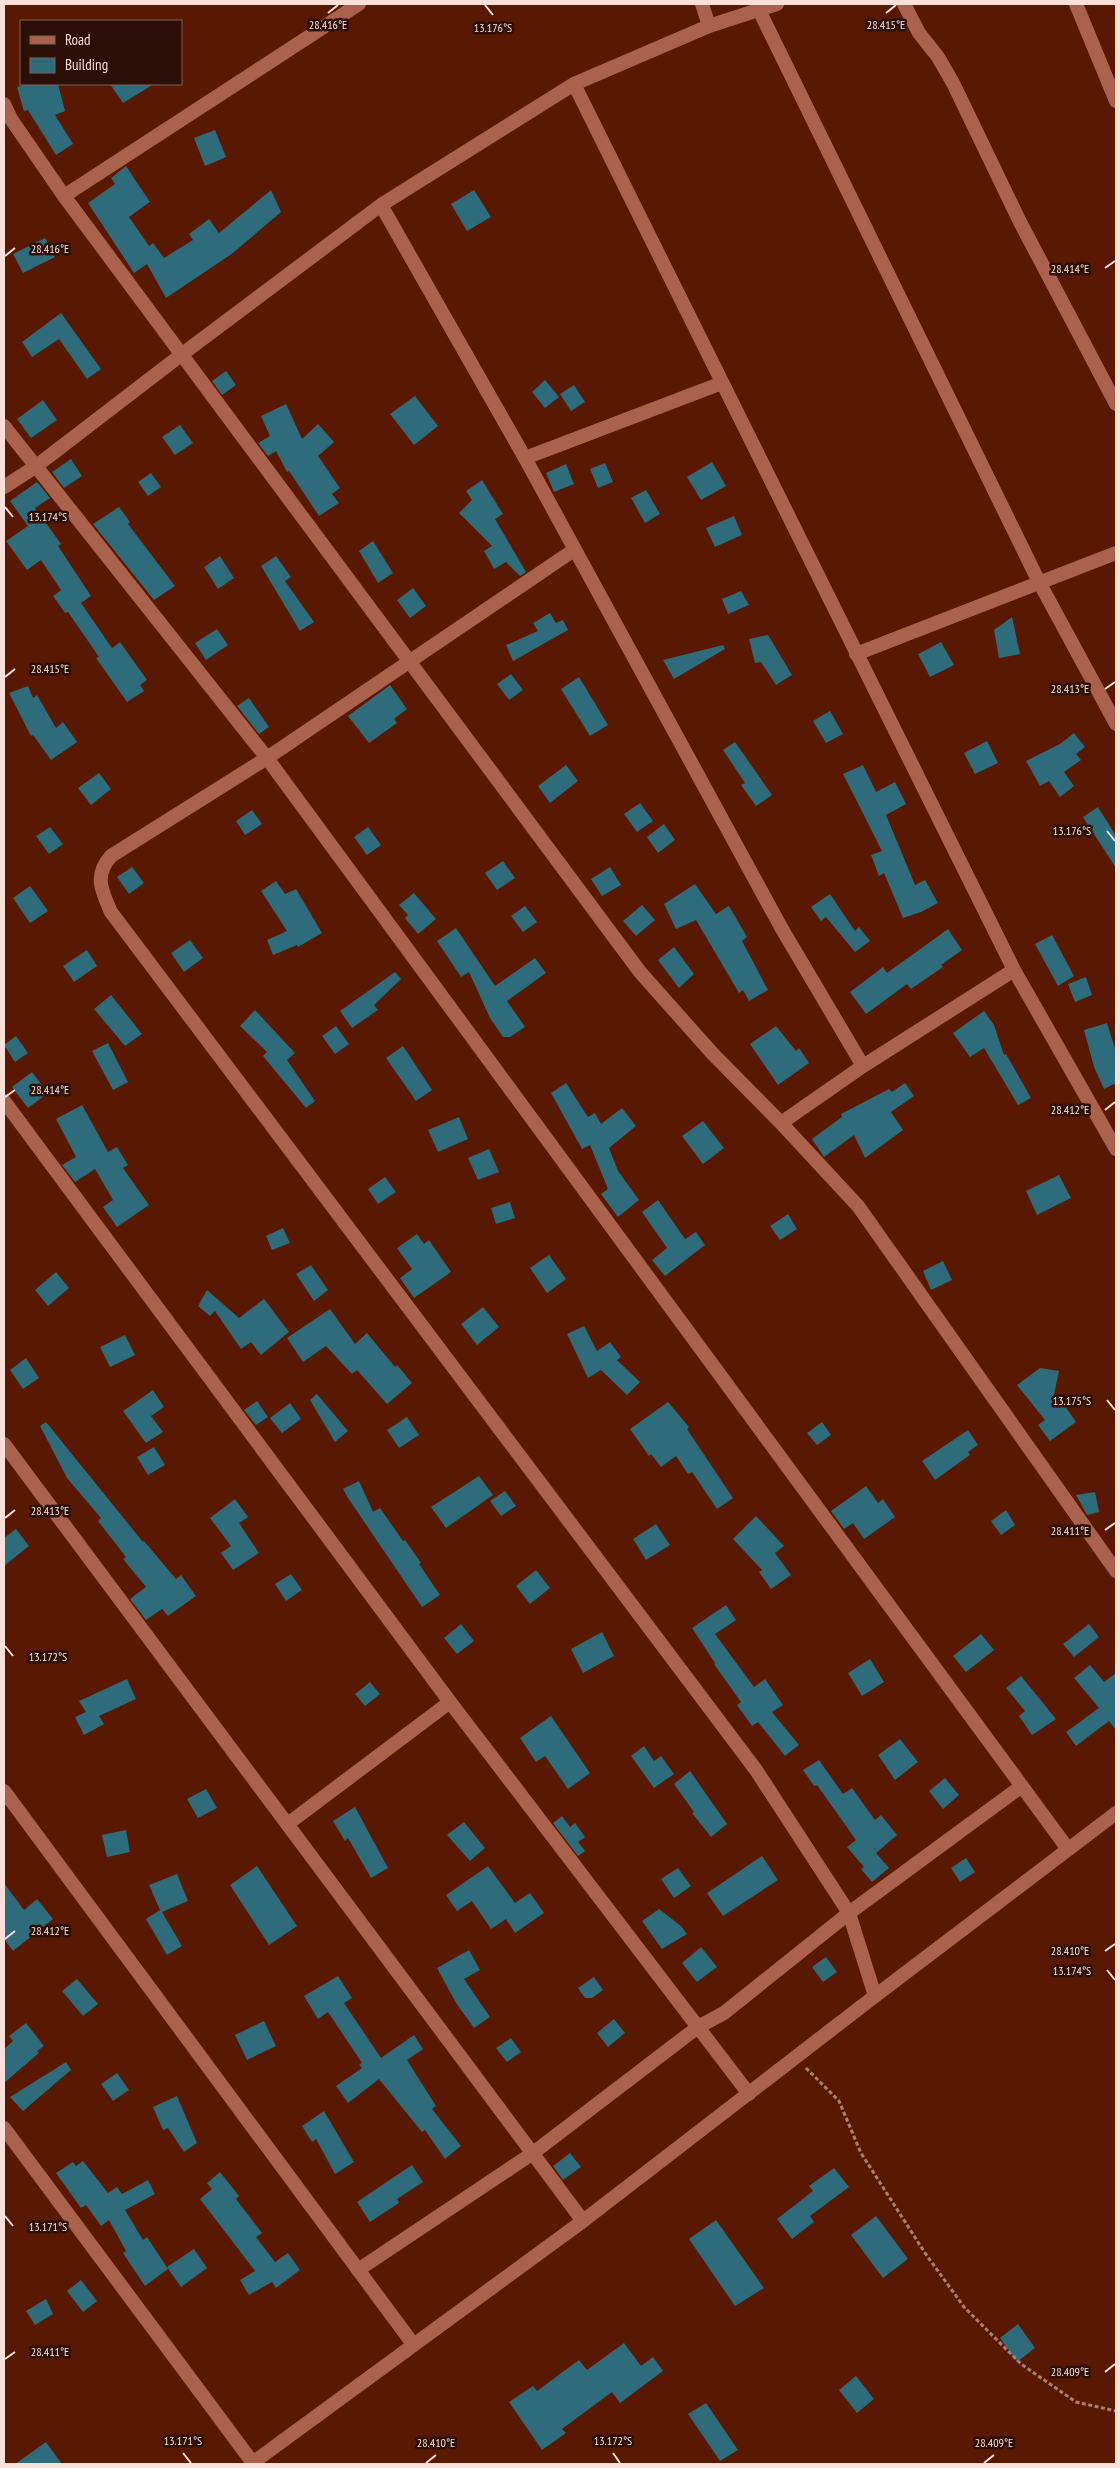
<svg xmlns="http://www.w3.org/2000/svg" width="1120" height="2468" viewBox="0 0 1120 2468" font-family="'PT Sans Narrow',sans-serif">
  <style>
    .building { fill: #2e6b7b }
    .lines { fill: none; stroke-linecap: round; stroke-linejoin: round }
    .path { stroke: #ac8072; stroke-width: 3; stroke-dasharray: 4 2.5; stroke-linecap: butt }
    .minor { stroke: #aa624c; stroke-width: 14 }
    .secondary { stroke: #aa624c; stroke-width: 14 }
    .ticks { fill: none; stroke: #f9e0d8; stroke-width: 2 }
    .ticks-label { font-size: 12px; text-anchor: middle; fill: #f9e0d8; stroke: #2c1007; stroke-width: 5; stroke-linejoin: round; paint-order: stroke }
  </style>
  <rect width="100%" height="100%" fill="#591802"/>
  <!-- building -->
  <path class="building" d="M27 84H58L65 111 55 115 73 144 56 155 28 110 24 111 17 87Z
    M110 84H154L123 103Z
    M215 130 226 157 205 166 194 138Z
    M126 166 150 202 129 217 149 246 153 243 164 258 193 240 189 234 209 219 219 233 271 190 281 212 233 253 166 298 147 264 134 273 88 203 115 184 111 178Z
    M474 190 491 217 467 231 451 204Z
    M45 238 55 257 23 273 13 254Z
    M61 313 101 369 87 379 59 339 32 357 22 342Z
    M226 371 236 385 222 395 212 381Z
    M545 380 559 397 545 408 532 392Z
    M574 385 585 402 571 411 560 394Z
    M415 396 438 426 414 445 390 414Z
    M43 400 57 420 31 438 17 419Z
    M286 404 302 439 318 424 334 442 318 456 340 488 332 494 339 503 319 516 289 471 287 472 276 451 268 456 258 443 270 436 261 416Z
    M180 425 193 443 175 455 162 437Z
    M71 459 82 476 64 488 52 472Z
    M712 462 726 486 701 500 687 477Z
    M605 463 613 482 598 488 590 469Z
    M566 464 574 484 554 492 546 473Z
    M151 473 161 487 148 496 138 482Z
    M482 480 503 514 495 519 526 572 520 576 506 562 494 569 484 551 492 546 459 513 472 500 466 491Z
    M37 482 50 498 35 508 61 544 58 546 91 596 81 603 112 648 120 642 147 680 140 685 144 691 127 702 96 658 99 657 68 612 65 613 53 596 61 590 41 560 27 570 6 541 28 526 10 501Z
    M646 490 660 514 645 523 631 498Z
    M119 507 130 522 128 524 175 586 154 600 93 524Z
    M734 516 742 535 715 547 706 528Z
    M373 541 393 573 378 583 359 551Z
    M220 556 234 578 218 589 204 567Z
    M276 556 291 577 285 581 314 622 300 631 261 566Z
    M413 588 426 606 410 618 397 600Z
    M741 591 749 605 728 614 722 599Z
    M550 613 556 623 563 620 568 630 513 661 506 645 538 631 533 623Z
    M1012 617 1020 654 999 658 994 630Z
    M217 629 228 645 206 660 195 643Z
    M768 635 792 675 776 685 761 662 755 663 749 639Z
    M941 642 954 665 930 677 918 654Z
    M723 645 725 649 674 679 663 660Z
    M511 674 523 690 509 700 497 684Z
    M579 677 608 725 590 736 561 689Z
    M390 685 407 709 394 719 397 723 369 743 348 716Z
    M28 686 33 698 37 695 56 728 63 722 77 742 51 760 33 735 31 736 9 693Z
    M249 698 269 727 259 734 237 706Z
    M830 711 843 734 826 743 813 721Z
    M1074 733 1085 747 1076 754 1081 760 1064 772 1074 786 1060 797 1049 781 1040 786 1026 761 1060 744Z
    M987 741 998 763 975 774 964 753Z
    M735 742 772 795 756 806 741 785 745 783 723 750Z
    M566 765 578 781 550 803 538 786Z
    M863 765 876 792 895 782 906 804 886 815 915 885 925 880 938 903 921 912 903 918 884 873 879 876 871 855 882 851 843 774Z
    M99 773 111 789 91 805 78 788Z
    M640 803 653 821 637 832 624 814Z
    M1098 807 1116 836V868L1083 817Z
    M252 810 262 824 245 835 236 821Z
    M664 824 675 840 658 853 647 837Z
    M50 827 63 844 49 854 36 836Z
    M368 827 381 845 367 855 354 837Z
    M503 861 515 878 497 890 485 873Z
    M132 867 144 883 129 894 117 877Z
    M610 867 621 885 602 896 591 879Z
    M276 881 285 894 296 889 322 933 298 947 297 945 273 955 267 940 287 931 261 891Z
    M695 884 716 914 729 906 747 937 742 941 768 990 749 1001 743 990 739 993 696 920 676 929 664 904Z
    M30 886 48 911 30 923 13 898Z
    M414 893 436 919 418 934 405 918 408 915 399 905Z
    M830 894 855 931 859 927 870 941 855 952 826 917 821 921 811 907Z
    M642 905 655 920 636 936 623 921Z
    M525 906 537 922 523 932 511 916Z
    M456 928 495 986 535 958 546 973 507 1001 525 1027 510 1037H503L490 1018 469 972 461 977 437 941Z
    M948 929 962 950 941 965 943 967 911 989 907 984 866 1014 850 992 883 967 887 973Z
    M1052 935 1074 976 1058 986 1035 944Z
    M190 940 203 958 184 972 171 953Z
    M674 947 694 974 679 988 658 960Z
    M87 950 97 966 74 982 63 966Z
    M395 972 401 979 374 1005 378 1010 352 1028 340 1011Z
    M1086 977 1092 995 1075 1002 1068 984Z
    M111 995 142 1034 125 1046 94 1009Z
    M255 1010 295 1053 287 1060 315 1101 306 1108 263 1056 267 1052 240 1026Z
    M984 1011 994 1025 1004 1055 1006 1054 1031 1098 1018 1105 984 1048 970 1057 953 1033Z
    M1107 1023 1116 1052V1083L1104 1089 1094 1067 1084 1030Z
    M336 1026 349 1044 335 1054 322 1036Z
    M776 1026 796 1051 799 1048 809 1063 778 1085 750 1044Z
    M16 1036 28 1053 15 1062 4 1045Z
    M108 1043 128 1082 113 1090 92 1051Z
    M403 1046 432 1090 416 1101 386 1058Z
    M32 1072 48 1093 28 1108 12 1087Z
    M566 1083 588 1117 595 1113 601 1124 622 1108 636 1126 609 1148 618 1171 639 1200 618 1217 601 1194 608 1189 590 1145 582 1149 551 1093Z
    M905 1083 914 1096 891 1112 903 1130 865 1158 854 1135 824 1157 812 1139 842 1117 841 1114 889 1089 892 1092Z
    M82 1105 108 1152 117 1147 128 1165 123 1168 149 1205 117 1227 103 1207 113 1200 95 1169 75 1182 62 1165 76 1157 56 1119Z
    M459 1117 468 1139 438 1152 428 1130Z
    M703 1121 724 1148 703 1164 682 1136Z
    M489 1149 499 1172 478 1180 468 1158Z
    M1059 1175 1071 1198 1037 1215 1026 1191Z
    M385 1177 396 1192 378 1204 368 1189Z
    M658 1200 685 1239 696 1232 705 1245 665 1276 652 1260 667 1248 642 1212Z
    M510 1202 515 1218 496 1224 491 1208Z
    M788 1214 797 1229 780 1240 770 1226Z
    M283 1228 290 1243 272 1250 266 1236Z
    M417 1234 424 1244 429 1240 451 1272 414 1298 400 1278 412 1269 397 1248Z
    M549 1255 566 1279 547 1293 530 1268Z
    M943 1261 952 1280 931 1290 923 1271Z
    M311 1265 328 1290 314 1301 296 1274Z
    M56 1272 69 1288 48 1306 35 1290Z
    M207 1290 239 1318 264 1299 289 1332 261 1355 251 1342 241 1349 215 1311 210 1316 198 1306Z
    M483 1307 499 1327 477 1345 461 1324Z
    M330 1309 355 1344 367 1333 395 1367 397 1365 412 1383 387 1404 357 1370 352 1374 326 1346 303 1362 287 1338Z
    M584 1326 597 1351 610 1342 621 1357 617 1360 640 1382 627 1395 601 1370 588 1378 567 1334Z
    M125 1335 135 1355 110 1367 100 1347Z
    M26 1358 39 1378 23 1389 10 1370Z
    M1040 1368 1059 1371 1053 1400 1058 1396 1076 1422 1050 1441 1038 1425 1045 1420 1017 1385Z
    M153 1390 164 1407 151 1416 163 1432 146 1443 123 1411Z
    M317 1394 348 1431 335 1442 310 1400Z
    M257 1401 268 1417 256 1425 244 1410Z
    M668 1402 689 1427 687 1429 733 1498 717 1509 692 1472 688 1474 676 1456 661 1467 651 1454 649 1456 630 1429Z
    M290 1403 301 1419 282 1433 270 1418Z
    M407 1417 419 1435 399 1448 387 1430Z
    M46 1422 143 1542 144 1541 176 1579 181 1575 196 1596 168 1616 162 1609 146 1620 130 1599 146 1587 123 1559 126 1557 98 1521 101 1518 67 1478 40 1426Z
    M822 1422 831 1435 817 1445 807 1433Z
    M968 1430 978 1445 968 1452 970 1455 935 1480 922 1461Z
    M154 1447 165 1465 148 1475 137 1457Z
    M479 1476 493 1495 446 1528 431 1507Z
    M359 1481 373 1512 380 1508 403 1541 405 1540 421 1563 419 1564 440 1595 422 1607 348 1498 343 1489Z
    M866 1486 878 1503 883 1499 895 1517 864 1539 853 1523 844 1529 831 1511Z
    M505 1491 516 1506 501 1516 490 1501Z
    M1095 1492 1099 1512 1087 1515 1076 1495Z
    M235 1499 248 1517 239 1523 259 1553 233 1570 221 1553 231 1546 210 1518Z
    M1006 1510 1015 1525 1001 1535 991 1521Z
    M756 1516 784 1546 775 1553 791 1575 771 1589 759 1572 762 1570 733 1539Z
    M656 1524 670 1545 646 1560 633 1539Z
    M16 1529 29 1546 4 1566V1538Z
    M536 1570 550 1588 530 1604 516 1586Z
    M291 1574 302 1590 286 1601 275 1584Z
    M726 1605 736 1620 715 1634 754 1687 765 1679 783 1705 772 1712 799 1745 785 1756 758 1722 752 1726 737 1705 741 1702 714 1664 715 1663 692 1628Z
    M461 1624 474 1641 457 1654 444 1638Z
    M1089 1624 1099 1637 1074 1657 1063 1644Z
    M602 1632 614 1656 583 1673 571 1649Z
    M981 1634 994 1650 966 1672 953 1656Z
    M870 1659 884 1682 862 1696 848 1673Z
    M1090 1665 1104 1682 1116 1673V1730L1109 1721 1076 1746 1066 1732 1099 1708 1074 1678Z
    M1021 1676 1056 1719 1032 1735 1019 1716 1025 1711 1006 1688Z
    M127 1679 136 1699 99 1716 104 1724 84 1735 75 1717 86 1712 79 1701Z
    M370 1682 380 1694 365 1706 355 1694Z
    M551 1716 590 1773 568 1789 545 1756 536 1762 520 1738Z
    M900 1739 918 1762 895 1780 878 1755Z
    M644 1746 654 1761 661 1756 674 1774 654 1788 631 1756Z
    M819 1760 843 1794 852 1788 875 1820 881 1815 897 1835 876 1853 889 1868 872 1882 861 1869 864 1867 847 1847 856 1840 817 1785 814 1786 803 1770Z
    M690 1771 727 1824 711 1837 692 1813 694 1812 674 1784Z
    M945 1778 959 1795 943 1809 929 1791Z
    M206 1789 217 1808 198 1818 187 1799Z
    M355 1807 388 1868 371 1878 348 1838 345 1841 333 1821Z
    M562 1816 570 1827 575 1823 585 1837 578 1842 585 1851 578 1856 553 1823Z
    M464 1822 485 1848 470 1861 447 1835Z
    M126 1830 130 1852 107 1857 102 1835Z
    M762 1856 778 1880 723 1916 707 1893Z
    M966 1858 975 1872 960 1882 951 1868Z
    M257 1866 297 1926 269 1945 230 1885Z
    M488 1866 515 1903 530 1893 544 1913 515 1933 506 1919 491 1929 472 1901 457 1911 446 1895Z
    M678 1868 691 1886 674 1898 661 1879Z
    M177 1874 188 1901 162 1912 182 1946 167 1955 146 1919 160 1910 149 1885Z
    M4 1883 24 1910 37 1899 53 1919 13 1951 4 1939Z
    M659 1909 681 1926 687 1934 662 1949 642 1921Z
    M701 1947 717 1967 697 1982 682 1963Z
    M469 1950 480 1970 464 1979 490 2017 474 2028 456 2003 437 1968Z
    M826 1957 837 1972 823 1982 812 1967Z
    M338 1976 352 1998 344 2003 381 2058 414 2035 423 2049 407 2060 436 2106 432 2109 461 2146 445 2159 425 2130 422 2132 379 2079 348 2103 336 2086 362 2068 359 2065 362 2063 328 2012 318 2019 304 1996Z
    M594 1977 603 1990 592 1998H585L578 1988Z
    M77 1979 98 2004 83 2016 62 1991Z
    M614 2019 625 2033 608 2047 597 2033Z
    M264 2021 276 2046 247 2060 235 2035Z
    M26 2023 44 2046 37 2051 39 2053 4 2083V2049L13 2041 9 2036Z
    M511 2038 521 2052 507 2062 496 2048Z
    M66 2062 71 2070 23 2111 10 2097Z
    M117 2073 129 2090 113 2101 101 2084Z
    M177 2096 197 2143 184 2152 168 2128 163 2130 153 2107Z
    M324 2111 354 2162 335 2174 316 2139 312 2142 302 2126Z
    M570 2153 581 2167 563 2180 553 2166Z
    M83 2161 108 2193 117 2187 122 2194 148 2180 155 2194 125 2210 143 2240 147 2237 168 2269 145 2286 123 2253 126 2251 109 2220 101 2226 86 2205 81 2208 56 2173 73 2162 76 2166Z
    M412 2165 423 2182 397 2199 399 2203 370 2222 357 2202Z
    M834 2168 849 2187 810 2216 814 2222 792 2239 777 2219 813 2191 809 2186Z
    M220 2172 239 2196 236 2199 262 2233 256 2237 275 2262 288 2253 300 2270 276 2288 272 2282 249 2295 240 2280 255 2271 200 2199 212 2189 207 2183Z
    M876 2216 908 2259 883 2278 851 2235Z
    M716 2220 764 2288 735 2306 689 2239Z
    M194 2249 207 2268 181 2287 167 2267Z
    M81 2280 97 2301 83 2312 67 2291Z
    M46 2299 53 2314 35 2325 26 2311Z
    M1018 2324 1035 2348 1017 2362 1000 2338Z
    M624 2343 641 2366 653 2357 663 2371 620 2403 612 2392 562 2429 566 2433 542 2450 509 2402 533 2386 537 2391 579 2360 587 2370Z
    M856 2376 874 2399 857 2413 839 2390Z
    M706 2403 738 2450 720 2461 688 2414Z
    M46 2442 62 2464H15Z"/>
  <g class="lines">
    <!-- path -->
    <path class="path" d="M806 2068 839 2101 861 2153 925 2253 964 2307 1021 2364 1076 2402 1116 2411"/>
    <!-- minor -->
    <path class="minor" d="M702 4 709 26
      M904 4 919 33 938 57 953 83 1020 222 1116 404
      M1076 4 1116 101
      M759 10 1039 582 1116 724
      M574 84 1014 970 1116 1149
      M4 104 11 119 64 196 640 972 712 1053 781 1123 858 1206 1116 1571
      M64 196 359 4
      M381 205 525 458 782 929 863 1066
      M4 426 267 758 1068 1849
      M525 458 722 383
      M4 487 35 467 181 355 381 205 574 84 709 26 777 4
      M574 550 267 758 111 856C94 875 101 890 111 912L756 1770 849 1913 875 1996
      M856 654 1116 553
      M4 1101 450 1702 749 2094
      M781 1123 863 1066 1014 970
      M4 1444 583 2221
      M4 1791 413 2344
      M289 1823 450 1702
      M4 2128 253 2463
      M358 2270 533 2153 698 2027 724 2013 849 1913 1022 1786"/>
    <!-- secondary -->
    <path class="secondary" d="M251 2464 583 2221 875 1996 1116 1813"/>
  </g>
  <!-- ticks -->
  <path class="ticks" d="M485 5 493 15M328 13 338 5M886 13 896 5M5 256 15 248M1105 268 1115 261M5 507 13 517M5 677 15 669M1105 689 1115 682M1107 831 1115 841M5 1097 15 1090M1105 1110 1115 1102M1107 1400 1115 1410M5 1518 15 1510M1105 1530 1115 1523M5 1646 13 1656M5 1939 15 1931M1105 1951 1115 1944M1107 1970 1115 1980M5 2216 13 2226M5 2359 15 2352M1105 2372 1115 2364M183 2453 191 2463M613 2453 620 2463M426 2463 436 2455M984 2463 994 2455"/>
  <g class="ticks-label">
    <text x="328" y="29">28.416°E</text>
    <text x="886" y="29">28.415°E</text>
    <text x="493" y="32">13.176°S</text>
    <text x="50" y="253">28.416°E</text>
    <text x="1070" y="273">28.414°E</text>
    <text x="48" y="521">13.174°S</text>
    <text x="50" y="673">28.415°E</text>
    <text x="1070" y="693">28.413°E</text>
    <text x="1072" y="835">13.176°S</text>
    <text x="50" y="1094">28.414°E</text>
    <text x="1070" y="1114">28.412°E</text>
    <text x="1072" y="1405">13.175°S</text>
    <text x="50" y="1515">28.413°E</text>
    <text x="1070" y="1535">28.411°E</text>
    <text x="48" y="1661">13.172°S</text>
    <text x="50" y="1935">28.412°E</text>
    <text x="1070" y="1955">28.410°E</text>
    <text x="1072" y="1975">13.174°S</text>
    <text x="48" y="2231">13.171°S</text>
    <text x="50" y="2356">28.411°E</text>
    <text x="1070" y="2376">28.409°E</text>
    <text x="183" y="2445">13.171°S</text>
    <text x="613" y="2445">13.172°S</text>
    <text x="436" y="2447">28.410°E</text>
    <text x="994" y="2447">28.409°E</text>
  </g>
  <!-- border -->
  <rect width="1120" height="2468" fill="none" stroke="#f9e0d8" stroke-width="10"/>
  <!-- legend -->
  <rect x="20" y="20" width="162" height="65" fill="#2c1007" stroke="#7e635b"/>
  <rect x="30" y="36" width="25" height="8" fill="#aa624c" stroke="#7e635b"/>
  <text x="65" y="45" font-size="15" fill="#f9e0d8">Road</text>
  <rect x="30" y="58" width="25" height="15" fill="#2e6b7b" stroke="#7e635b"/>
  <text x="65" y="70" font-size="15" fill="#f9e0d8">Building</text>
</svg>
